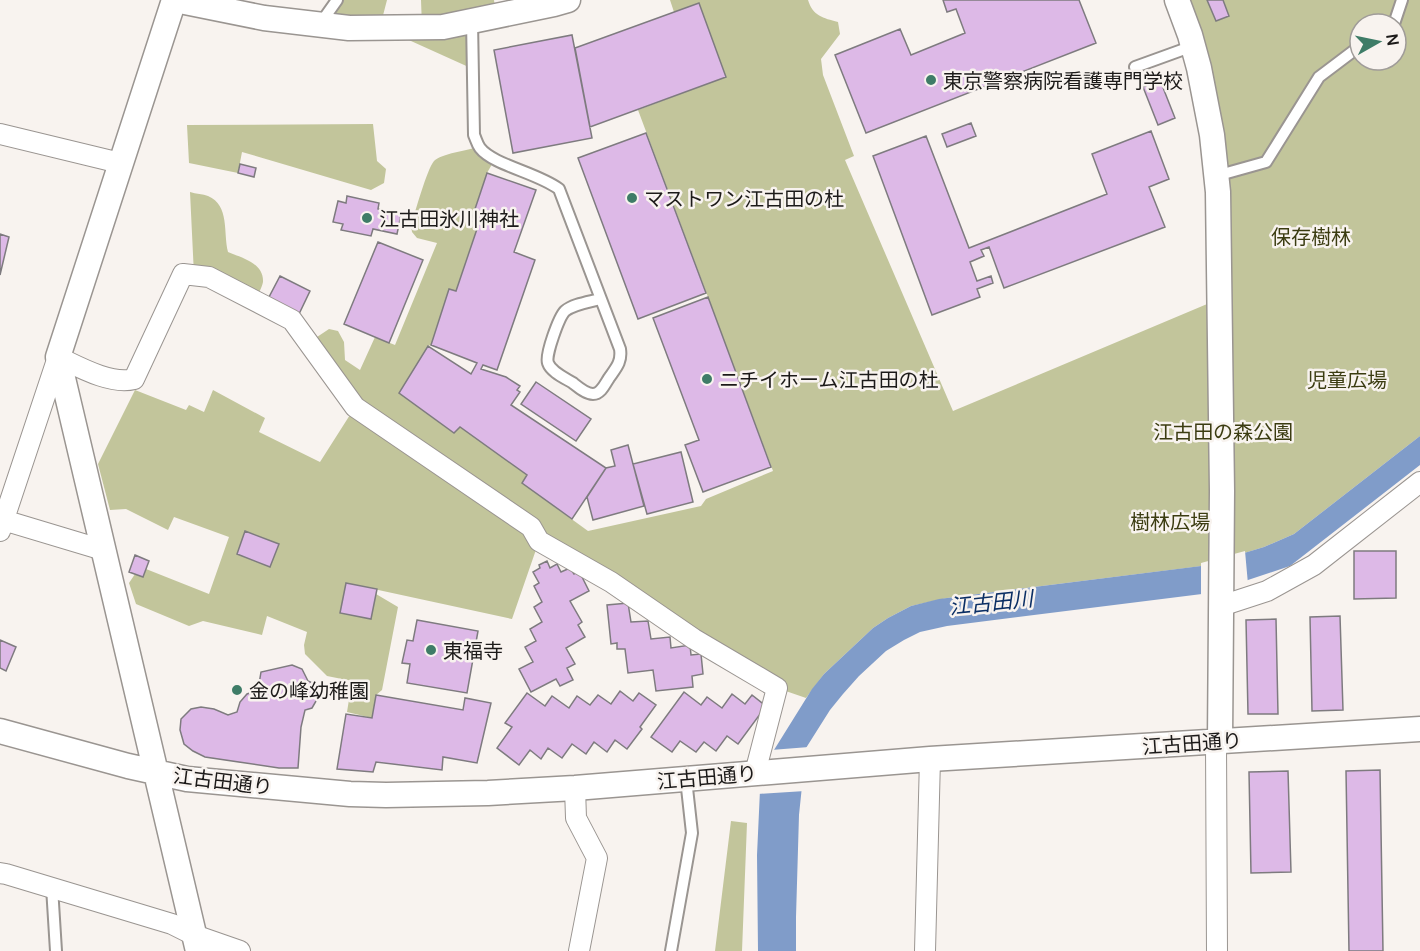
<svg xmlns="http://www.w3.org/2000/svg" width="1420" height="951" viewBox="0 0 1420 951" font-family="Manrope,'Noto Sans JP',sans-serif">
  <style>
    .green { fill: #c2c59b; fill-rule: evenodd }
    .water { fill: #809cc9 }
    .pier { fill: #f8f3ef }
    .building { fill: #ddb9e7; stroke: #7e7b7f; stroke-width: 1.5 }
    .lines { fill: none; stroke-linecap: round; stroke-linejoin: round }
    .service-casing { stroke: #9a9591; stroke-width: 14 }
    .minor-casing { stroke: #9a9591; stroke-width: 22 }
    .tertiary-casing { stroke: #9a9591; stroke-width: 27 }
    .service { stroke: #fff; stroke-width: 10 }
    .minor { stroke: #fff; stroke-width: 20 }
    .tertiary { stroke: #fff; stroke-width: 24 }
    .poi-dot { fill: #3e7c67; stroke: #f8f3ef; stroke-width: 2 }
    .labels { text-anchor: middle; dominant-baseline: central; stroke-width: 5; stroke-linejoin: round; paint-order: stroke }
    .poi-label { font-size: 20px; fill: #1c1a19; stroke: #f8f3ef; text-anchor: start }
    .park-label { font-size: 20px; fill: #3b3c11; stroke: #f8f3ef }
    .street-label { font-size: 20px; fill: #1c1a19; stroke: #f8f3ef }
    .water-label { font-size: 21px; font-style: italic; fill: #0a2e64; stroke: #f8f3ef }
  </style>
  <rect width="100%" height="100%" fill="#f8f3ef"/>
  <!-- green -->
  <path class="green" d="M337 0H387L380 27H422L421 0H494L496 16 472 21 473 69 380 27 320 25Z
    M670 0H808C813 16 823 18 838 22L840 34 821 59 823 75 854 156 845 160 953 411 1219 299V239L1177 0H1420V436L1294 534 1264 547 1202 566 947 598 911 606 888 618 873 628 824 674 806 698 777 688 539 541 512 619 346 583 376 594 398 607 382 690 376 695 372 718 347 712 352 681 327 676 305 654 304 645 307 632 267 616 262 635 203 621 189 626 136 604 129 583 135 574 143 577 146 569 209 594 229 537 174 517 168 530 126 509 110 510 98 464 135 390 186 410 189 405 204 412 213 390 265 418 259 432 320 462 355 407 308 343 329 329 338 331 344 342 345 360 360 370 375 337 395 345 437 243 417 238 412 232 411 225C415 213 427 169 434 161 441 154 468 150 479 147L495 159 487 173 471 220 479 223 456 291 449 289 431 345 428 346 400 393 454 433 460 427 527 475 522 483 588 531 701 506 706 499 773 471 638 110 725 77 674 12ZM1360 24H1396V60H1360Z
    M373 124 377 161 386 169 384 183 371 190 242 152 238 173 189 163 187 125Z
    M190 192C196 194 203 194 208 196 230 205 223 233 228 252 242 258 264 263 263 282 262 288 257 296 255 301L194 275Z
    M731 821 747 823 742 951H715Z"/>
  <!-- water -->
  <path class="water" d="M1420 436V465L1290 566 1245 581 1202 594 947 626 920 632 904 640 886 651 859 676 843 694 830 710 806 748 799 815 796 917V951H758L757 855 760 790 774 750 812 689 824 674 873 628 888 618 911 606 939 599 1201 566 1264 547 1294 534Z"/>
  <!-- pier -->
  <path class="pier" d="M1245 551 1248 584 1201 597V563Z
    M809 747 805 791 758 794 761 781 771 750Z"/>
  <!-- building -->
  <path class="building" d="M943 0H1079L1096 43 866 133 835 55 900 29 911 55 965 33 956 9 947 12Z
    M1207 0H1223L1229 16 1216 21Z
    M699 3 726 77 590 127 575 48Z
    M572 35 592 138 513 153 494 50Z
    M1160 80 1175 118 1158 125 1143 87Z
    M971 123 976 136 947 147 942 134Z
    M1151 131 1169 179 1149 187 1165 227 1004 288 989 247 981 250 984 256 970 262 977 281 991 276 993 283 977 289 980 297 932 315 873 156 926 136 969 248 1107 194 1092 154Z
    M646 133 706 293 638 319 578 158Z
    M240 164 256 168 254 177 238 173Z
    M487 173 536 190 514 252 535 260 497 370 483 365 481 369 506 377 520 386 517 390 520 392 511 405 606 468 572 519 522 483 527 475 460 427 454 433 399 393 428 346 471 374 477 363 431 345 449 289 456 291 479 223 471 221Z
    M347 196 379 203 378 209 401 215 397 234 373 229 371 236 341 230 343 224 333 222 338 201 346 203Z
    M0 234 9 237 0 275Z
    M378 242 423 260 389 343 344 324Z
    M280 276 310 291 299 314 268 299Z
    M708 297 771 467 703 492 685 445 699 440 653 318Z
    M536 382 591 419 576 441 521 404Z
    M628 445 644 506 593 520 587 497 606 468 615 466 611 450Z
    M681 452 693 502 647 514 633 464Z
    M245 531 279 544 270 567 237 554Z
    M1354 551H1396V598L1354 599Z
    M135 555 149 561 143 577 129 572Z
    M547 561 550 568 557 564 561 572 570 568 574 574 579 571 589 591 570 601 582 622 578 625 585 637 566 648 575 664 567 668 573 680 560 686 556 679 531 692 519 669 533 662 525 647 536 641 530 629 542 622 534 607 542 602 534 586 539 583 533 572 540 568 539 565Z
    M346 583 377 589 371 619 340 613Z
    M628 603 631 622 648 621 651 639 670 637 671 648 690 645 691 655 701 654 703 674 692 676 693 687 656 691 653 670 628 673 625 649H617V643L611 644 607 605Z
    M1340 616 1343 710 1312 711 1310 617Z
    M1276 619 1278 714H1248L1246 620Z
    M417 620 478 631 467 693 407 683 410 664 402 663 407 640 413 641Z
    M0 640 16 647 6 671 0 668Z
    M292 665 302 669 308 681 315 684 319 696 312 708 305 710 301 727 298 768H279L205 757 193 751 184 744 180 730 181 719 191 709 201 707 214 709 228 715 237 712 240 702 247 694 258 690 261 672Z
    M620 691 633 701 639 693 656 705 640 727 642 729 627 749 615 740 607 752 594 742 586 754 572 744 562 758 548 748 541 759 530 750 519 765 497 748 512 727 505 723 527 693 545 706 552 696 569 708 577 696 590 705 598 695 611 704Z
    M684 692 701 705 707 697 722 708 732 694 745 704 752 695 766 706 738 744 727 736 716 751 704 742 696 752 680 741 672 752 651 737Z
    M376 695 463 710 465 698 491 703 477 763 443 757 442 770 376 762 373 772 337 769 346 714 372 718Z
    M1380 770 1383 951H1349L1346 771Z
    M1288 771 1291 872 1251 873 1249 772Z"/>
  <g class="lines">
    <!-- service casing -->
    <g class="service-casing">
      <path id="service" d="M472 21 474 135C476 139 477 144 480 148 493 165 538 173 559 189L620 349C622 362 616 368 609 378 605 384 601 394 593 394 586 394 578 387 573 383 565 378 551 372 548 363 545 355 559 317 565 311 573 304 589 302 600 299
        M320 24 337 0
        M1394 24 1402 0
        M1135 67 1193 46
        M1216 176 1266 162 1319 77 1360 46
        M52 887 56 951
        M671 951 692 833 686 779"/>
    </g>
    <!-- minor casing -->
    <g class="minor-casing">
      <path id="minor" d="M0 134 120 163
        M0 519 103 550
        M0 531 58 357C79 367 111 385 134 379L183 274 209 277 292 320 355 407 531 527 539 541 611 582 694 639 777 688 755 773
        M1221 606 1267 591 1314 565 1420 482
        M1216 742 1217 951
        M575 788 576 818 597 858 579 951
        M0 873 6 874 172 924 194 935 240 951
        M925 951 930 759"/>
    </g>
    <!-- tertiary casing -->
    <g class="tertiary-casing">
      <path id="tertiary" d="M174 0 58 357 198 951
        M175 0 264 18 349 28 443 27 554 4 568 0
        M1177 0 1190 35 1199 68 1212 135 1218 192 1222 491 1220 742
        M0 731 128 766 187 779 350 794 386 795 488 793 575 788 930 759 1420 729"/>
    </g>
    <!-- service -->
    <use href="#service" class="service"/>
    <!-- minor -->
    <use href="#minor" class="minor"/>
    <!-- tertiary -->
    <use href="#tertiary" class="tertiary"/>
  </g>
  <!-- markers -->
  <g class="poi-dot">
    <circle cx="931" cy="80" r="6"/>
    <circle cx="632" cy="198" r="6"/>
    <circle cx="367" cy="218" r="6"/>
    <circle cx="707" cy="379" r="6"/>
    <circle cx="431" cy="650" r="6"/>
    <circle cx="237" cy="690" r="6"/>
  </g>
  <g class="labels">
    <!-- poi labels -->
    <g class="poi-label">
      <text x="943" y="80">東京警察病院看護専門学校</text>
      <text x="644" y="198">マストワン江古田の杜</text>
      <text x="379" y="218">江古田氷川神社</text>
      <text x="719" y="379">ニチイホーム江古田の杜</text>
      <text x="443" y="650">東福寺</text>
      <text x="249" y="690">金の峰幼稚園</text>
    </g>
    <!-- park labels -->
    <g class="park-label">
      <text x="1311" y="236">保存樹林</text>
      <text x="1347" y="379">児童広場</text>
      <text x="1223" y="431">江古田の森公園</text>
      <text x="1170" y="521">樹林広場</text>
    </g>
    <!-- street labels -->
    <g class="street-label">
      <text transform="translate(1192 743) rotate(-4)">江古田通り</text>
      <text transform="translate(707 777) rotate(-5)">江古田通り</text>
      <text transform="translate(223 781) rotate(7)">江古田通り</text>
    </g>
    <!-- water labels -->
    <g class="water-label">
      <text transform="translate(991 602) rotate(-6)">江古田川</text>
    </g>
  </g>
  <!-- north arrow -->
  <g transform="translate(1378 42) rotate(81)"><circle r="28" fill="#f8f3ef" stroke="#a09c99" stroke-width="1.5"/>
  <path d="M0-4.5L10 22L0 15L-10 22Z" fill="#3e7c67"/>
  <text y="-9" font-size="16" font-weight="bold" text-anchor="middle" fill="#1c1a19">N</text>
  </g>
</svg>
